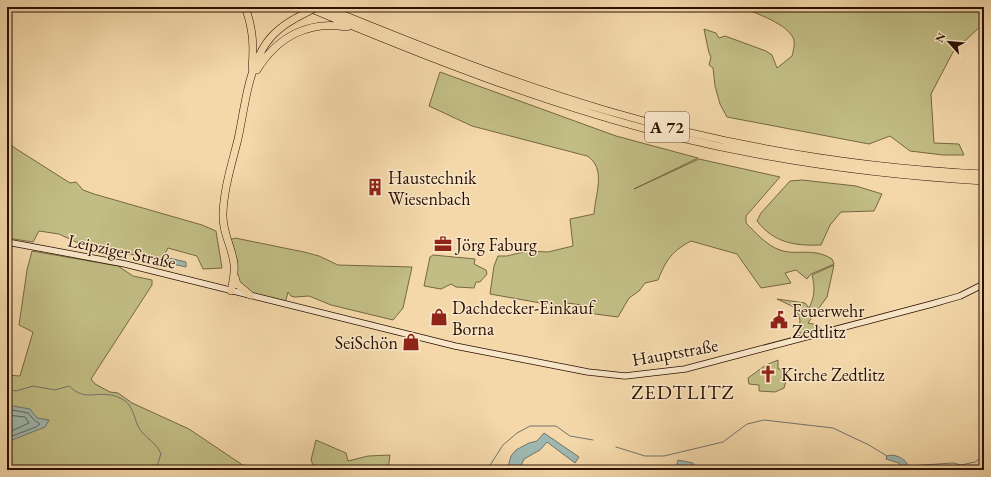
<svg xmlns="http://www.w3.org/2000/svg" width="991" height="477" viewBox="0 0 991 477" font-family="'EB Garamond',serif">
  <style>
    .green { fill: #c1bd84; stroke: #766643 }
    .water { fill: #9eb8b1; stroke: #70756b }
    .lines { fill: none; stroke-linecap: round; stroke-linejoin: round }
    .shore { stroke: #64645a; stroke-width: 1 }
    .stream { stroke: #70756b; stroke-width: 1 }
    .secondary-casing { stroke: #2b1002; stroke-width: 7 }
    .highway-casing { stroke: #2b1002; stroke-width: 8 }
    .secondary { stroke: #f8e6c8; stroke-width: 5.5 }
    .highway { stroke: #f4d8aa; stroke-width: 7 }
    .highway-bridge-casing { stroke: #2b1002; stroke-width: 8; stroke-linecap: butt }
    .highway-bridge { stroke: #f4d8aa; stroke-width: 7 }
    .labels { text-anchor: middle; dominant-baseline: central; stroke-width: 3; stroke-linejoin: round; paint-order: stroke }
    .shield { fill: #f8e6c8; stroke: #68503d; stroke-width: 1 }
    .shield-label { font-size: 17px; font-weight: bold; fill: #2b1002 }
    .poi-label { font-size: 18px; fill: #2b1002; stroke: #f8e6c8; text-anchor: start }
    .street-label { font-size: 18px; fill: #2b1002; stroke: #f8e6c8 }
    .quarter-label { font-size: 20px; letter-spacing: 1px; fill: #2b1002; stroke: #f8e6c8 }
  </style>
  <rect width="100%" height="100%" fill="#f4d8aa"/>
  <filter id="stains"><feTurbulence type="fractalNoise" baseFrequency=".005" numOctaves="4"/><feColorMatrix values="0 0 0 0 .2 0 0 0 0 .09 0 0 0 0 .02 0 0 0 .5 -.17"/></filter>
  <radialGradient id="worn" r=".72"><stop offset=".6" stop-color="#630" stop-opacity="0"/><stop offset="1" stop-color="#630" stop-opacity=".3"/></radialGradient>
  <!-- green -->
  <path class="green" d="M741 7H984V23L953 52 931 94 934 143 959 144 964 155H943L910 151 890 136 869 144 727 117 720 104 715 86 713 68 709 65 711 57 709 53 704 29 716 33 719 38 725 36 766 51 772 55 777 68 792 56C793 52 795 45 794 40 789 24 755 13 741 7Z
    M440 72 616 136 698 158 634 189 699 159 780 177 746 216V223C755 232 767 246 780 250 797 256 813 247 832 259L834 264 811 274 807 279 796 270 785 273 791 283 761 288 737 254 691 241C672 251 666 260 658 280L645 283 639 291 629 298 618 317 588 313 582 305 567 303 563 307 490 294 494 266 498 256H507L527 251 548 252 573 246 570 219 594 214C595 195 607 168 587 156L472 126 429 106Z
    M7 143 70 183 76 182 83 190 94 194 202 225 216 231 222 268 203 269 197 256 168 248 161 261 76 242 59 234 39 231 33 242 7 238Z
    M802 180 856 186 882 194 874 211 841 212 830 225 821 245C795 246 774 243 757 221L761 213 790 181Z
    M235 238 304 252 319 256 338 265 412 267 403 308 393 320 331 305 309 296 295 297 291 296 288 292 286 300 285 301 255 294 242 287 237 277V260L230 240Z
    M32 251 118 266 133 276 152 280V285L91 379 95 384 110 392 118 393 132 403 189 429 250 470H7V375L20 376 33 332 19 325 27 270Z
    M433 255 475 259 474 264 486 270 487 274 480 282H476L474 288 456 287 451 284 441 289 424 286 430 257Z
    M834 265 827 297 808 323 818 325 820 330 802 334 799 332 800 320 796 308 777 299 805 303 809 308C815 296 815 287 812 275Z
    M778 360V369H783L788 374 784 388 775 392 759 391V385L749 384 748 378 766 365Z
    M316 440 346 453 348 461 368 456 390 455 388 470H315L311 460Z"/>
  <!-- water -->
  <path class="water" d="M169 258 186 262V267L168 263Z
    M7 405 30 409 37 418 49 420 45 427 7 442Z
    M544 433 579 457 575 463 547 442 540 450 524 459 519 470H507L511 456 516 450 529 443 537 441Z
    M892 455C903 457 906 461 911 470H904L899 463 886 459 887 456Z
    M678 460 693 463 695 470H686L677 464Z"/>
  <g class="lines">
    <!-- shore -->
    <path class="shore" d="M7 409 28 413 34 420 40 424 36 427 7 438
      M7 415 25 417 29 423 7 433"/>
    <!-- stream -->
    <path class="stream" d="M7 389 16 391 33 386 55 390 69 386C85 401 93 392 110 395 115 395 126 400 129 405 134 411 135 421 139 428 145 438 157 443 161 454L157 466 161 470
      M616 447 645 456H664L723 442 747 424 764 420 833 428 869 445 887 456
      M908 466 953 463 961 465 975 462 984 456
      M487 470 503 445 517 433 530 426H556L570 436 593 440"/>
    <!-- secondary casing -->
    <g class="secondary-casing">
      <path id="secondary" d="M7 242 125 264 455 346 588 372 625 376 685 369 932 304 960 296 984 284"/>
    </g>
    <!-- highway casing -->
    <g class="highway-casing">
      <path id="highway" d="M245 7C253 28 254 46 252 68
        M307 7C426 57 548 105 673 136 775 161 879 175 984 181
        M324 7C417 45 512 83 608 111 731 147 857 168 984 174
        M257 70C277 37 309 20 347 27
        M235 277 237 284 250 295
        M231 291C233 282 235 273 234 264 232 246 222 233 223 213 224 188 232 163 238 139 244 111 247 79 260 54 268 37 280 27 296 18"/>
    </g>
    <!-- secondary -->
    <use href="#secondary" class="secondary"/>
    <!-- highway -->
    <use href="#highway" class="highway"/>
    <!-- highway-bridge casing -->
    <g class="highway-bridge-casing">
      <path id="highway-bridge" d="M296 18 317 7"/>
    </g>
    <!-- highway-bridge -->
    <use href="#highway-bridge" class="highway-bridge"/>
  </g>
  <!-- icons -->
  <defs>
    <g id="building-bare" transform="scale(1.38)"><path d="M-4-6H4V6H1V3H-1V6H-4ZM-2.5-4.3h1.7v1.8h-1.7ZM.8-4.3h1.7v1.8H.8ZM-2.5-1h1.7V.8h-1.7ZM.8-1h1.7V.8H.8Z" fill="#8f2418" stroke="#f8e6c8" stroke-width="2.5" paint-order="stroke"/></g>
    <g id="office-bare" transform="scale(1.38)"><path d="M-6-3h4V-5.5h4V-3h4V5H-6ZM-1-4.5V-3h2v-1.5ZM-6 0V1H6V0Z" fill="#8f2418" stroke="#f8e6c8" stroke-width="2.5" paint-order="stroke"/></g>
    <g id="shop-bare" transform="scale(1.38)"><path d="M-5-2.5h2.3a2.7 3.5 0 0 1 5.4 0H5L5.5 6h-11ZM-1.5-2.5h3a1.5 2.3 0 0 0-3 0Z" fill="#8f2418" stroke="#f8e6c8" stroke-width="2.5" paint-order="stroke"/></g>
    <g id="civic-bare" transform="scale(1.38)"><path d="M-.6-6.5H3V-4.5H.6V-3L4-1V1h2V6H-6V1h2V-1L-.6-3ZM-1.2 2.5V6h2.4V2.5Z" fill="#8f2418" stroke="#f8e6c8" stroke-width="2.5" paint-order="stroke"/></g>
    <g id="church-bare" transform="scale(1.38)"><path d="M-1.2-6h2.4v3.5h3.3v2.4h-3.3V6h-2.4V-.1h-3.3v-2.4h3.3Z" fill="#8f2418" stroke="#f8e6c8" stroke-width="2.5" paint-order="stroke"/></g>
  </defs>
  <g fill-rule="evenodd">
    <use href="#building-bare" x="375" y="187"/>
    <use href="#office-bare" x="443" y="244"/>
    <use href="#shop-bare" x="439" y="317"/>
    <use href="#civic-bare" x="779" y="320"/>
    <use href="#shop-bare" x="411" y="342"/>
    <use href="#church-bare" x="768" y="374"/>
  </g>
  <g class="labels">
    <!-- shield labels -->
    <rect class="shield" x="645" y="112" width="44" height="30" rx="3"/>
    <g class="shield-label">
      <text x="667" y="127">A 72</text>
    </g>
    <!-- poi labels -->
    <g class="poi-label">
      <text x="388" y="177">Haustechnik<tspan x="388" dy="21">Wiesenbach</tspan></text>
      <text x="456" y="244">Jörg Faburg</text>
      <text x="452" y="307">Dachdecker-Einkauf<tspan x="452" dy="21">Borna</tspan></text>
      <text x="792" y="310">Feuerwehr<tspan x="792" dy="21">Zedtlitz</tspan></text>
      <text x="398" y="342" text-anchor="end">SeiSchön</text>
      <text x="781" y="374">Kirche Zedtlitz</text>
    </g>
    <!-- street labels -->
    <g class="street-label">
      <text transform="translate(122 251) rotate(12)">Leipziger Straße</text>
      <text transform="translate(675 352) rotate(-10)">Hauptstraße</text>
    </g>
    <!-- quarter labels -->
    <g class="quarter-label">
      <text x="683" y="392">ZEDTLITZ</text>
    </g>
  </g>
  <!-- margin -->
  <rect width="991" height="477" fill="none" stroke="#f4d8aa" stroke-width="24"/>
  <rect x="8" y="8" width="975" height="461" fill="none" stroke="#2b1002" stroke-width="2"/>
  <rect x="12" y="12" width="967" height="453" fill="none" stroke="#2b1002"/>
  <!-- north arrow -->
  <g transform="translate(949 42) rotate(297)" stroke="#f8e6c8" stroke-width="3" paint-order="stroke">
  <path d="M0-3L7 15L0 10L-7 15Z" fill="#2b1002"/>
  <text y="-6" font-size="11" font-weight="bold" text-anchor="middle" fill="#2b1002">N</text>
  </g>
  <rect width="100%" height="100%" filter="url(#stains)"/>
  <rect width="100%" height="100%" fill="url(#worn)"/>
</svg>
